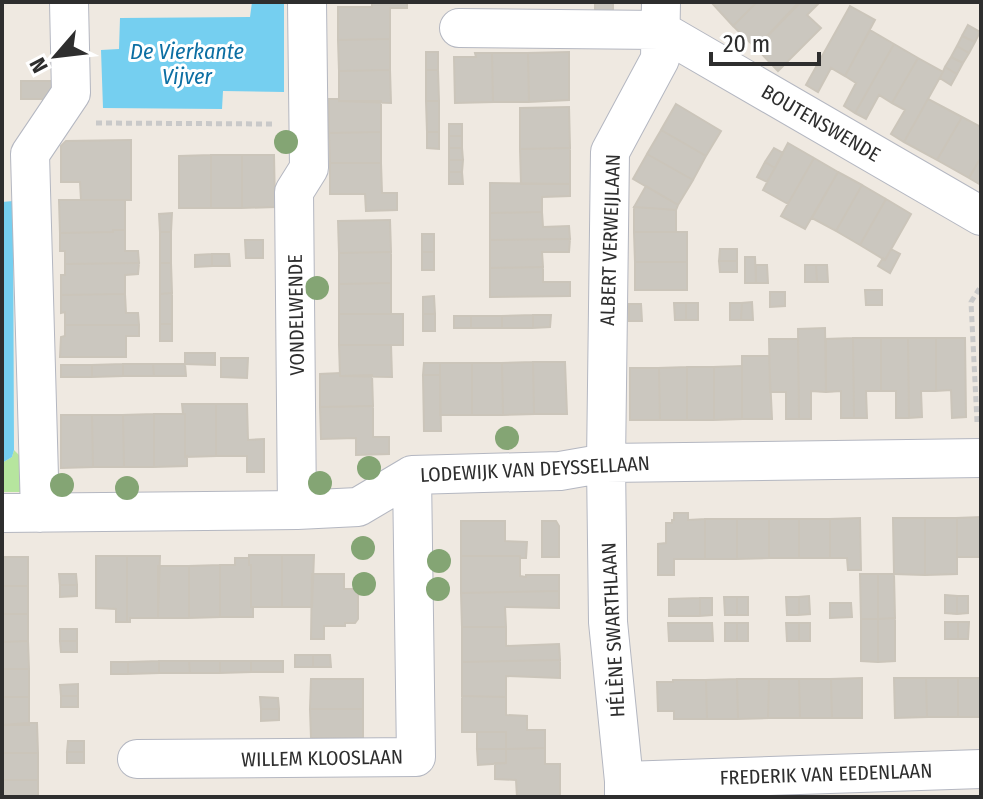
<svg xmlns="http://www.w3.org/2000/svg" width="983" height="799" viewBox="0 0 983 799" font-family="'Fira Sans Condensed',sans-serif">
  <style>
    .green { fill: #b6e59e }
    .water { fill: #75cff0 }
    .building { fill: #cbc7bf; stroke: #cbc5ba; stroke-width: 2 }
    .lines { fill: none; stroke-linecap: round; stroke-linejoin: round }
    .minor-casing { stroke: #b4b7c1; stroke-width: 40 }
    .path { stroke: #c9c9c9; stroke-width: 5; stroke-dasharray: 6 4; stroke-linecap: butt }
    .minor { stroke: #fff; stroke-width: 38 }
    .tree { fill: #84a574 }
    .labels { text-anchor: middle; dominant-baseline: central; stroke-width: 6; stroke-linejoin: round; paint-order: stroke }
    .street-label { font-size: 20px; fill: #2e2e2e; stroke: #fff }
    .water-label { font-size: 22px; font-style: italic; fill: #0d6fa3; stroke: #fff }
  </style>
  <rect width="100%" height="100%" fill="#efe9e1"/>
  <!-- green -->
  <path class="green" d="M14 450 29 465V492H2V463L12 457Z"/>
  <!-- water -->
  <path class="water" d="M252 2H284V92L223 91 222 109 103 108 101 50 119 49 120 18 250 17Z
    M13 201 14 450 12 457 2 463V202Z"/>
  <!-- building -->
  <path class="building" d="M372 2H407V8H390V39L338 40V7H372Z
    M595 2H613V12L595 13Z
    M711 2H757L733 26Z
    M757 2 800 3 756 48 733 26Z
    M799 2H820L807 15 821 28 778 71 756 48Z
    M850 6 875 20 845 76 831 68 818 92 806 85Z
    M968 25 980 32 975 42 962 36Z
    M870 30 894 44 855 113 844 106 856 83 845 76Z
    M962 36 975 42 969 53 957 46Z
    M390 39V70L339 71 338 40Z
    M894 44 918 58 892 103 879 95 866 119 855 113Z
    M957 46 969 53 963 63 951 57Z
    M426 52H438V70H426Z
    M569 52V100L529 102 528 53Z
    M475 53H492L493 102 455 103 454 57H476Z
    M492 53H528L529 102H493Z
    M951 57 963 63 957 74 945 67Z
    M918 58 943 72 904 142 891 134 905 110 892 103Z
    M945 67 957 74 951 85 940 78Z
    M390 70 391 103 339 101V71Z
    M426 70H438L439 101H426Z
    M21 81H54V99H21Z
    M329 99H339V101H381V132L329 133Z
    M928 99 962 117 937 160 904 142Z
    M426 101H439V132H427Z
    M676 104 721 131 706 156 661 130Z
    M569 107 570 148 520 149V108Z
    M962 117 981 127V157L969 178 937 160Z
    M449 124H462V136H449Z
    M661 130 706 156 693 180 647 154Z
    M381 132V163H330L329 133Z
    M427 132H439V149L427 148Z
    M449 136H462V148H449Z
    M131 140V200H81L80 182H61V146L66 141Z
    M788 143 814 158 788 204 763 190Z
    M449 148H462L463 160H449Z
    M570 148V184H521L520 149Z
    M774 148 783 153 775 168 765 162Z
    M647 154 693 180 678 205 633 179Z
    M211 155V208H179V156Z
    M211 155H242V208H211Z
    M242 155H274L275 207 242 208Z
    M981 157V185L969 178Z
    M814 158 838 172 805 229 781 216Z
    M449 160H463L462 172H449Z
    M765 162 775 168 767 182 757 177Z
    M330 163H381L382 193H397V210L366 211 365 194H330Z
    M449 172H462L463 184H449Z
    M838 172 862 185 836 231 812 218Z
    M490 183 570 184V196L542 197V212L490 213Z
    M862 185 886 199 860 245 836 231Z
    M646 186 678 205 676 210 634 207Z
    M886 199 911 214 885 260 860 245Z
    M59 200H125V230H113V232L60 233Z
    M634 207 676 210V232H634Z
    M542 212 543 227 569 226 570 239 490 240V213Z
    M172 213 171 232H160L159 214Z
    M390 220 391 252 339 253 338 221Z
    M113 230H125V251H138L139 263 65 264V251H60V233L113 232Z
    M160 232H171V263H160Z
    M634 232H687V262H635Z
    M422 234H434V252H422Z
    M570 239 569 252H542L543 267 490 268V240Z
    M245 240H263V258H246Z
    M720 249H737V261H719Z
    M891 249 900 254 890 273 878 266 883 258 885 260Z
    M391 252V283L339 284V253Z
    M422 252H434V270H422Z
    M212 254H229L230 266H212Z
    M212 254V266L195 267V255Z
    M745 257H755L756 283H745Z
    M719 261H737V272H720Z
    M635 262H687V290H635Z
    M139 263 138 274 125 275V294L61 295V275H65V264Z
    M160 263H171L172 293 160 294Z
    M756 265H767L768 283H756Z
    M805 265H816L817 282H805Z
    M816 265H827L828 282H817Z
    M543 267V282H570V296L490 297V268Z
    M391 283V314H339V284Z
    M865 290H882V305H866Z
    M770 292H785V306L770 307Z
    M172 293V324H160V294Z
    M125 294 126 313H138L139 325H65V312L61 313V295Z
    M434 296 435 314H423V297Z
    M752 302 753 320H741L742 303Z
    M674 303H686V320H675Z
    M686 303H698V320H686Z
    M730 303H742L741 320H730Z
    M629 304H641L642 321H629Z
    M339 314H403V345H339Z
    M423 314H435V331H423Z
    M533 315V328H502V316Z
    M533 315H551L550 327 533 328Z
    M454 316H471V328H454Z
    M471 316H502V328H471Z
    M160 324H172V341H160Z
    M65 325H139V336H126V357H60L61 337 65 336Z
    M825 328 826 392 811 391V419H799L798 329Z
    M853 338 854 418H841V391L826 392V339Z
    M853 338H881V391H866L867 418H854Z
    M881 338H908L909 418H896V391H881Z
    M908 338H936V391H921L922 417 909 418Z
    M936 338H965L966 417 952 418 951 390 936 391Z
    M769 339H798L799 419H786V392H770Z
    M339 345H391L392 377 340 376Z
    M185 353H215V365L185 364Z
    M742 356H769L772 419H742Z
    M221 358H248L247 378 221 377Z
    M533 362 534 414 503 415 502 363Z
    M533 362H565L567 414H534Z
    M424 363H440V375H423Z
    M440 363H472V415H440Z
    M472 363H502L503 415H472Z
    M123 364H153L154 376H123Z
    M123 364V376L92 377V365Z
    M153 364H185L186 376H154Z
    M61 365H92V377H61Z
    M742 366V419L714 420V367Z
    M687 367H714V420H687Z
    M687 367V420H660L659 368Z
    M630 368H659L660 420H630Z
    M340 373V376L372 375 373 406 320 407V374Z
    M423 375H440L441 431H424Z
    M182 404H216V456L185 457V414H183Z
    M216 404H247L248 440 264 439V472H247V456H216Z
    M373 406V437H389V454L356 455V438L321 439 320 407Z
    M154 414V467H124L123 415Z
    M154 414H185V457L187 456V466L154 467Z
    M61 415H92L93 467 61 468Z
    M92 415H123L124 467H93Z
    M674 513H688V520L705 519V559H674V575H658V544L666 543V523H672V520H674Z
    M981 517V557H957V518Z
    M860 518 861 570H848L847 558H830V519Z
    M893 518H925V575L894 574Z
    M925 518H957V574L925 575Z
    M705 519H737V559H705Z
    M737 519H769V558L737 559Z
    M769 519H799V558H769Z
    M799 519H830V558H799Z
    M461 521H505V541L527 542 526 558H520V556H461Z
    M542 521H556L559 526V557H542Z
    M249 555H282V607H251V565H249Z
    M282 555H314L312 607H282Z
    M96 556H127V622H116V609L96 608Z
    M127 556H160L158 618H130V622H127Z
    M461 556H520V576L526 577V575H559V591L461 593Z
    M2 557H28V586H2Z
    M235 558H249V565H251V607H253V617H220V565H235Z
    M220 565V617L189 618V566Z
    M158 566H189V618H158Z
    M59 574H76L77 585H60Z
    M312 574H344V589H354L358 592V619L355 623H345V626H324V639H311Z
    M860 574H878V619H861Z
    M878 574H894L895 618 878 619Z
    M60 585H77V596L60 597Z
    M2 586H28V614H2Z
    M559 591V608L505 607 506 627H462L461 593Z
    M945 595 957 596V614L945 613Z
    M809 596 810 614 799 615V597Z
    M957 596H968V613L957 614Z
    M724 597H737V615H725Z
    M737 597H748V615H737Z
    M786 597H799V615H787Z
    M700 598V616H669V599Z
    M700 598H712V615L700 616Z
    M830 603H851L852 617 830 618Z
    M2 614H28V641L2 642Z
    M895 618V661L878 662V619Z
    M861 619H878V662L861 661Z
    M945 622H958V639H945Z
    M958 622H969L968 639H958Z
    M668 623H712L713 641H669Z
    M725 623H737V641H725Z
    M737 623H748V641H737Z
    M786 623H799V641H787Z
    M799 623H810V641H799Z
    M462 627H506V646L559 644 560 660 462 662Z
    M60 629H77V641H60Z
    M28 641 29 669H2V642Z
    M60 641H77V652H61Z
    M295 655H313V667H295Z
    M313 655H330L331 667H313Z
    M560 660V678L506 676V697L462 696V662Z
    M159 661V673L128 674V662Z
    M159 661H189L190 673H159Z
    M189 661H220V673H190Z
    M220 661H251V672L220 673Z
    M251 661H283V672H251Z
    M111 662H128V674H111Z
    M2 669H29V697H2Z
    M862 678V718H832L831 679Z
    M894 678H926L927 717 895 718Z
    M926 678H958V717H927Z
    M958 678H981V717H958Z
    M311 679H363V709H310Z
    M737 679 738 719H707L706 680Z
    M737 679H769L768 718 738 719Z
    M769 679H799L800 718H768Z
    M799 679H831L832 718H800Z
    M673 680H706L707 719H674V711H658L657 682H673Z
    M78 684V696H61L60 685Z
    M61 696H78V707H61Z
    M462 696 506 697V715L527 716V730H545V748L506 749V732H462Z
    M2 697H29V725H2Z
    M260 697 278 698 279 709H261Z
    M261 709H279V720L261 721Z
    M310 709H363V738H311Z
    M29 723H37L38 753H2V725Z
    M477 732H506V749H477Z
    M68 741H84V752H67Z
    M545 748V764H560V797H517L516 780 495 779V763H506V749Z
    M477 749H506V763L478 765Z
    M67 752H84V763H67Z
    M2 753H38V780H2Z
    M2 780H38V797H2Z"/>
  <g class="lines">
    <!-- minor casing -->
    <g class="minor-casing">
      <path id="minor" d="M459 28 660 30 981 216
        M297 510 294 192 309 168 307 2
        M2 513 297 510 358 507 412 475 560 471 606 463 981 458
        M40 513 30 154 71 93 69 2
        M137 759 416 757 412 475
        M624 781 981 769
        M624 797V781L608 622 606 463 610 152 660 59 661 2"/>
    </g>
    <!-- path -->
    <path class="path" d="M96 123 274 124
      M977 422 971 302 981 286"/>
    <!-- minor -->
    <use href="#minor" class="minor"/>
  </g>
  <!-- trees -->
  <g class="tree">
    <circle cx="286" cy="142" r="12"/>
    <circle cx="317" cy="288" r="12"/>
    <circle cx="507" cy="438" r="12"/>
    <circle cx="369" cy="468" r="12"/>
    <circle cx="320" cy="483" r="12"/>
    <circle cx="62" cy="485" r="12"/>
    <circle cx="127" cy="488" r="12"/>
    <circle cx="363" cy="548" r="12"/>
    <circle cx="439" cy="561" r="12"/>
    <circle cx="364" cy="584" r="12"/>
    <circle cx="438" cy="589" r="12"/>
  </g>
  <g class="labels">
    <!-- street labels -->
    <g class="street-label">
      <text transform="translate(821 123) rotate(30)">BOUTENSWENDE</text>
      <text transform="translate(610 240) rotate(-88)">ALBERT VERWEIJLAAN</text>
      <text transform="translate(296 315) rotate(-91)">VONDELWENDE</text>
      <text transform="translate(535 469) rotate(-3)">LODEWIJK VAN DEYSSELLAAN</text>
      <text transform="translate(613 630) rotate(-93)">HÉLÈNE SWARTHLAAN</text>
      <text transform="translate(322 758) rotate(-1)">WILLEM KLOOSLAAN</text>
      <text transform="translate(826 774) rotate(-2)">FREDERIK VAN EEDENLAAN</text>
    </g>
    <!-- water labels -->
    <g class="water-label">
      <text x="187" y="51">De Vierkante<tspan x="187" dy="25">Vijver</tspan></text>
    </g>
  </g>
  <!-- border -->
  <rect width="983" height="799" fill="none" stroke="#2e2e2e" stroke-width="8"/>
  <!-- north arrow -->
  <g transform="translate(56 56) rotate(242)" stroke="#ffffff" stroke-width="6" paint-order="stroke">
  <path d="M0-6L14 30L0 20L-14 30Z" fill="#2e2e2e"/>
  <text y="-12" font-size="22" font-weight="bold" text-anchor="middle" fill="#2e2e2e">N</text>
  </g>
  <!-- scale -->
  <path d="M711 52v12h108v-12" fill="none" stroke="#2e2e2e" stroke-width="4"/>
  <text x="723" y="52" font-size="24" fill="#2e2e2e" stroke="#ffffff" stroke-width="6" paint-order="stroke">20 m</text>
</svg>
